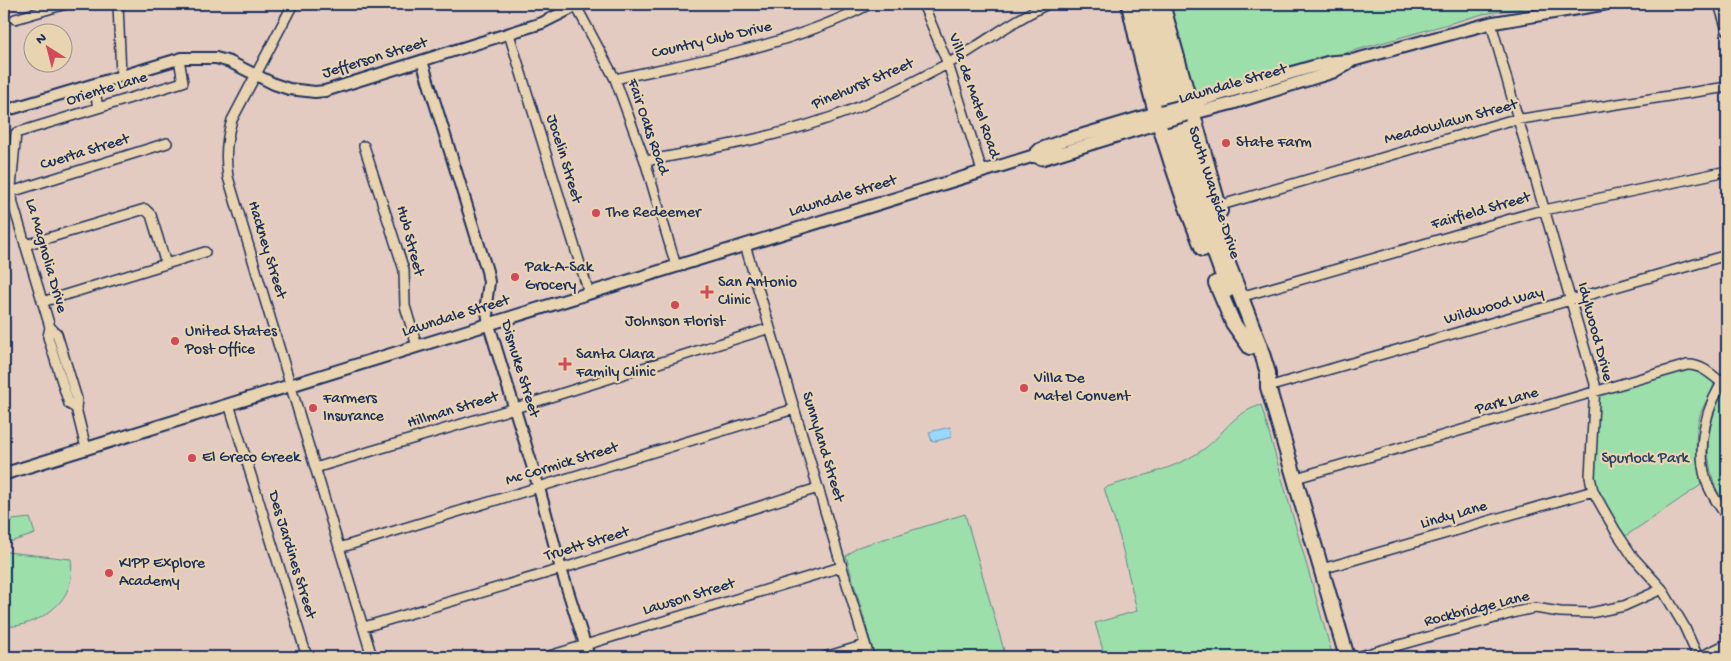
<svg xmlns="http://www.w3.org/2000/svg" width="1731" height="661" viewBox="0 0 1731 661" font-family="'Gochi Hand',sans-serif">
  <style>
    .green { fill: #9ddfaa; stroke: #5c8784 }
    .water { fill: #99d8fa; stroke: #6794bc }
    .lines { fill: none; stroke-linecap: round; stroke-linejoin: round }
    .minor-casing { stroke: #1b2f5e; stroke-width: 12 }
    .tertiary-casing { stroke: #1b2f5e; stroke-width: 14 }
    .secondary-casing { stroke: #1b2f5e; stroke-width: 15 }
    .primary-casing { stroke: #1b2f5e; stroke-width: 18 }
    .minor { stroke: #e9d4b2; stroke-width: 9 }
    .tertiary { stroke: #e9d4b2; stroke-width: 10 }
    .secondary { stroke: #e9d4b2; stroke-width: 11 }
    .primary { stroke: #e9d4b2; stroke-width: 14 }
    .secondary-bridge-casing { stroke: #1b2f5e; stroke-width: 15; stroke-linecap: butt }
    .secondary-bridge { stroke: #e9d4b2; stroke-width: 11 }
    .poi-dot { fill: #d1495b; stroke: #e9d4b2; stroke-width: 2 }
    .labels { text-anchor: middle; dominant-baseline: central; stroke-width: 4.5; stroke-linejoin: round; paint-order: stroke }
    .street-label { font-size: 16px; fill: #1b2f5e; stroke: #e9d4b2 }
    .poi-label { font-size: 16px; fill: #1b2f5e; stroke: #e9d4b2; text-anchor: start }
    .park-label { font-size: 16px; fill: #284166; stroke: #e9d4b2 }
  </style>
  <rect width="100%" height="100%" fill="#e3cbc1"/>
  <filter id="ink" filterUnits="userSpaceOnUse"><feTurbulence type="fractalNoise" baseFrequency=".02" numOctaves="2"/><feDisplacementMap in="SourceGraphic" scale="10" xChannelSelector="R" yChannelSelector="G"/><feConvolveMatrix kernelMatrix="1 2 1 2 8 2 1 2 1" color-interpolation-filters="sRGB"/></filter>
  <g filter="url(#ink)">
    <!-- green -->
    <path class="green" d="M1163 4H1549L1483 14 1202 94H1196L1191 91Z
      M1684 369C1696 369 1707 372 1714 383 1712 394 1703 404 1700 415 1693 438 1697 462 1701 485L1624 537 1593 482 1598 397 1602 394Z
      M1727 386V511C1702 468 1702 428 1727 386Z
      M1261 405 1333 657H1105L1095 623 1137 611 1120 538 1104 488C1133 478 1172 470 1198 453 1224 437 1228 415 1261 405Z
      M965 514 1005 654 1008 657H875L846 556 858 547Z
      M30 518 35 534 4 544V521Z
      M7 552 71 559C72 568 72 577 69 586 62 610 28 629 4 626V554Z"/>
    <!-- water -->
    <path class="water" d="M950 427 952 437 932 442 929 432Z"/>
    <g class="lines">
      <!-- minor casing -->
      <g class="minor-casing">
        <path id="minor" d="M118 4 121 76
          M293 4 232 120C226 139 225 157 228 177L372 657
          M581 4 576 6 615 79 645 161 676 266
          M923 4 948 64 982 171
          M1719 4 1727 30
          M15 19 66 4
          M1491 23 1518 119 1595 384 1590 477 1593 491 1615 530 1633 557 1662 589 1684 626 1698 657
          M509 34 589 293
          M615 79C702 60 790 46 870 4
          M94 85 98 108
          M364 146 404 270 405 306 417 346
          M645 161C714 148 785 136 851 110 882 98 918 80 947 64 982 45 1012 20 1048 4
          M11 192 167 143
          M1218 206 1508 121 1727 87
          M25 245 145 209 151 215 166 264
          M745 245 869 657
          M1247 295 1535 212 1727 171
          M42 302 205 252
          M50 327 13 204 11 187 16 133 183 82 179 59
          M1727 376C1706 404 1696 446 1706 480 1710 494 1719 505 1727 517
          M1268 387 1727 255
          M229 404 307 657
          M76 408 69 404 48 337 50 327 57 334 77 399 76 408 86 448
          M315 468 525 405 770 328
          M1296 478 1687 365C1701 364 1712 375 1722 383
          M339 548 794 409
          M1322 569 1593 491
          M364 627 561 569 818 488
          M546 657 841 567
          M825 657 865 645
          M1357 657 1516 612 1535 608 1560 612 1590 613 1624 606 1662 589
          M1704 657 1708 653 1727 644"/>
      </g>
      <!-- tertiary casing -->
      <g class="tertiary-casing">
        <path id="tertiary" d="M422 61 487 271 489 282 486 304 489 325 539 488 561 569 589 657
          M4 111 182 58H216L230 62 274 84 289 89 315 92 325 91 542 23 576 6 575 4"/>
      </g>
      <!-- secondary casing -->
      <g class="secondary-casing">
        <path id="secondary" d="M1185 105 1294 72 1329 62 1354 60 1491 23 1605 4
          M1187 115 1230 104 1333 72 1350 62
          M1033 156 1042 159 1165 121
          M4 474 1033 156 1040 149 1062 141 1162 111"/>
      </g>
      <!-- primary casing -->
      <g class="primary-casing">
        <path id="primary" d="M1129 4C1147 87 1171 170 1203 249
          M1141 4 1148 36 1188 178 1228 290
          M1152 4 1160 39 1218 238 1259 344 1268 373V387L1347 657
          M1162 4 1220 211
          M1216 283 1233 323 1250 347"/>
      </g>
      <!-- minor -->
      <use href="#minor" class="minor"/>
      <!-- tertiary -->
      <use href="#tertiary" class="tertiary"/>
      <!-- secondary -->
      <use href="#secondary" class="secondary"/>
      <!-- primary -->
      <use href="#primary" class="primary"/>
      <!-- secondary-bridge casing -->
      <g class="secondary-bridge-casing">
        <path id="secondary-bridge" d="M1162 111 1185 105
          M1165 121 1187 115"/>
      </g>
      <!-- secondary-bridge -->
      <use href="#secondary-bridge" class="secondary-bridge"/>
    </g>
  </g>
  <!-- markers -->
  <g class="poi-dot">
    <circle cx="1226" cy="143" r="5"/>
    <circle cx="596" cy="213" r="5"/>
    <circle cx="515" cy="277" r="5"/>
    <path d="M704.5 284.5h5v5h5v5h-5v5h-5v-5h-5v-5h5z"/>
    <circle cx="675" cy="305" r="5"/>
    <circle cx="175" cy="341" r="5"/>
    <path d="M562.5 356.5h5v5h5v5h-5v5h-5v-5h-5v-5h5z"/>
    <circle cx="1024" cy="388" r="5"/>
    <circle cx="313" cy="408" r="5"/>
    <circle cx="192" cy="458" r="5"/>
    <circle cx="109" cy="573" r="5"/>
  </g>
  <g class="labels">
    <!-- street labels -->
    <g class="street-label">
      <text transform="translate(712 41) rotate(-13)">Country Club Drive</text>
      <text transform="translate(375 59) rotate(-17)">Jefferson Street</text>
      <text transform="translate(863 85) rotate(-23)">Pinehurst Street</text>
      <text transform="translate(1233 85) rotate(-16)">Lawndale Street</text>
      <text transform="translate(107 90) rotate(-17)">Oriente Lane</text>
      <text transform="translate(973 96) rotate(71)">Villa de Matel Road</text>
      <text transform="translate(1451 123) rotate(-15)">Meadowlawn Street</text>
      <text transform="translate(647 127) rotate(71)">Fair Oaks Road</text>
      <text transform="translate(85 153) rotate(-17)">Cuerta Street</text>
      <text transform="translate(563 159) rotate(73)">Jocelin Street</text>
      <text transform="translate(1213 193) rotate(72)">South Wayside Drive</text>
      <text transform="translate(843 197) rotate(-17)">Lawndale Street</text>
      <text transform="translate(1481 212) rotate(-16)">Fairfield Street</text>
      <text transform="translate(409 241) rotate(75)">Hub Street</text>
      <text transform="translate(266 250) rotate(73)">Hackney Street</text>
      <text transform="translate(45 256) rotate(74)">La Magnolia Drive</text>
      <text transform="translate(1494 307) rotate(-16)">Wildwood Way</text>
      <text transform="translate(456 317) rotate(-17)">Lawndale Street</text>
      <text transform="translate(1594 332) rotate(75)">Idylwood Drive</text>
      <text transform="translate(519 369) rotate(73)">Dismuke Street</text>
      <text transform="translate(1507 402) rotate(-16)">Park Lane</text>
      <text transform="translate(453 411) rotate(-17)">Hillman Street</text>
      <text transform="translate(822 447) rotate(73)">Sunnyland Street</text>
      <text transform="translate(562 465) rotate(-17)">Mc Cormick Street</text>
      <text transform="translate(1454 516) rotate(-16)">Lindy Lane</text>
      <text transform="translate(587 545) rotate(-17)">Truett Street</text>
      <text transform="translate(291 555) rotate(73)">Des Jardines Street</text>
      <text transform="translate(689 598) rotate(-17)">Lawson Street</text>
      <text transform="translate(1477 610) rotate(-14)">Rockbridge Lane</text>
    </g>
    <!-- poi labels -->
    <g class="poi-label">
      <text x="1236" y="143">State Farm</text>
      <text x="606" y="213">The Redeemer</text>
      <text x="525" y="268">Pak-A-Sak<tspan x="525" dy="18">Grocery</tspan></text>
      <text x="718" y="283">San Antonio<tspan x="718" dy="18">Clinic</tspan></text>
      <text x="675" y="322" text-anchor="middle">Johnson Florist</text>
      <text x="185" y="332">United States<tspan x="185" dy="18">Post Office</tspan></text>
      <text x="576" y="355">Santa Clara<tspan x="576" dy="18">Family Clinic</tspan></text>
      <text x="1034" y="379">Villa De<tspan x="1034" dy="18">Matel Convent</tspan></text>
      <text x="323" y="399">Farmers<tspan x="323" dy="18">Insurance</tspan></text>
      <text x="202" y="458">El Greco Greek</text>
      <text x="119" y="564">KIPP Explore<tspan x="119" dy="18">Academy</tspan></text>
    </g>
    <!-- park labels -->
    <g class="park-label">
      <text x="1645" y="459">Spurlock Park</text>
    </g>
  </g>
  <!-- margin -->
  <rect width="1731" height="661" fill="none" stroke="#e9d4b2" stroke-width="20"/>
  <rect x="10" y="10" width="1711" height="641" fill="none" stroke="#1b2f5e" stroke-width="2" filter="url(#ink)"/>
  <!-- north arrow -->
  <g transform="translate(48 48) rotate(324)"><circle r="24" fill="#e9d4b2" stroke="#979290"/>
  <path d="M0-4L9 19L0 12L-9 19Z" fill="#d1495b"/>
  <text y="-8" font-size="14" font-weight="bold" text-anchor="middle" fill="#1b2f5e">N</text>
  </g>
</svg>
